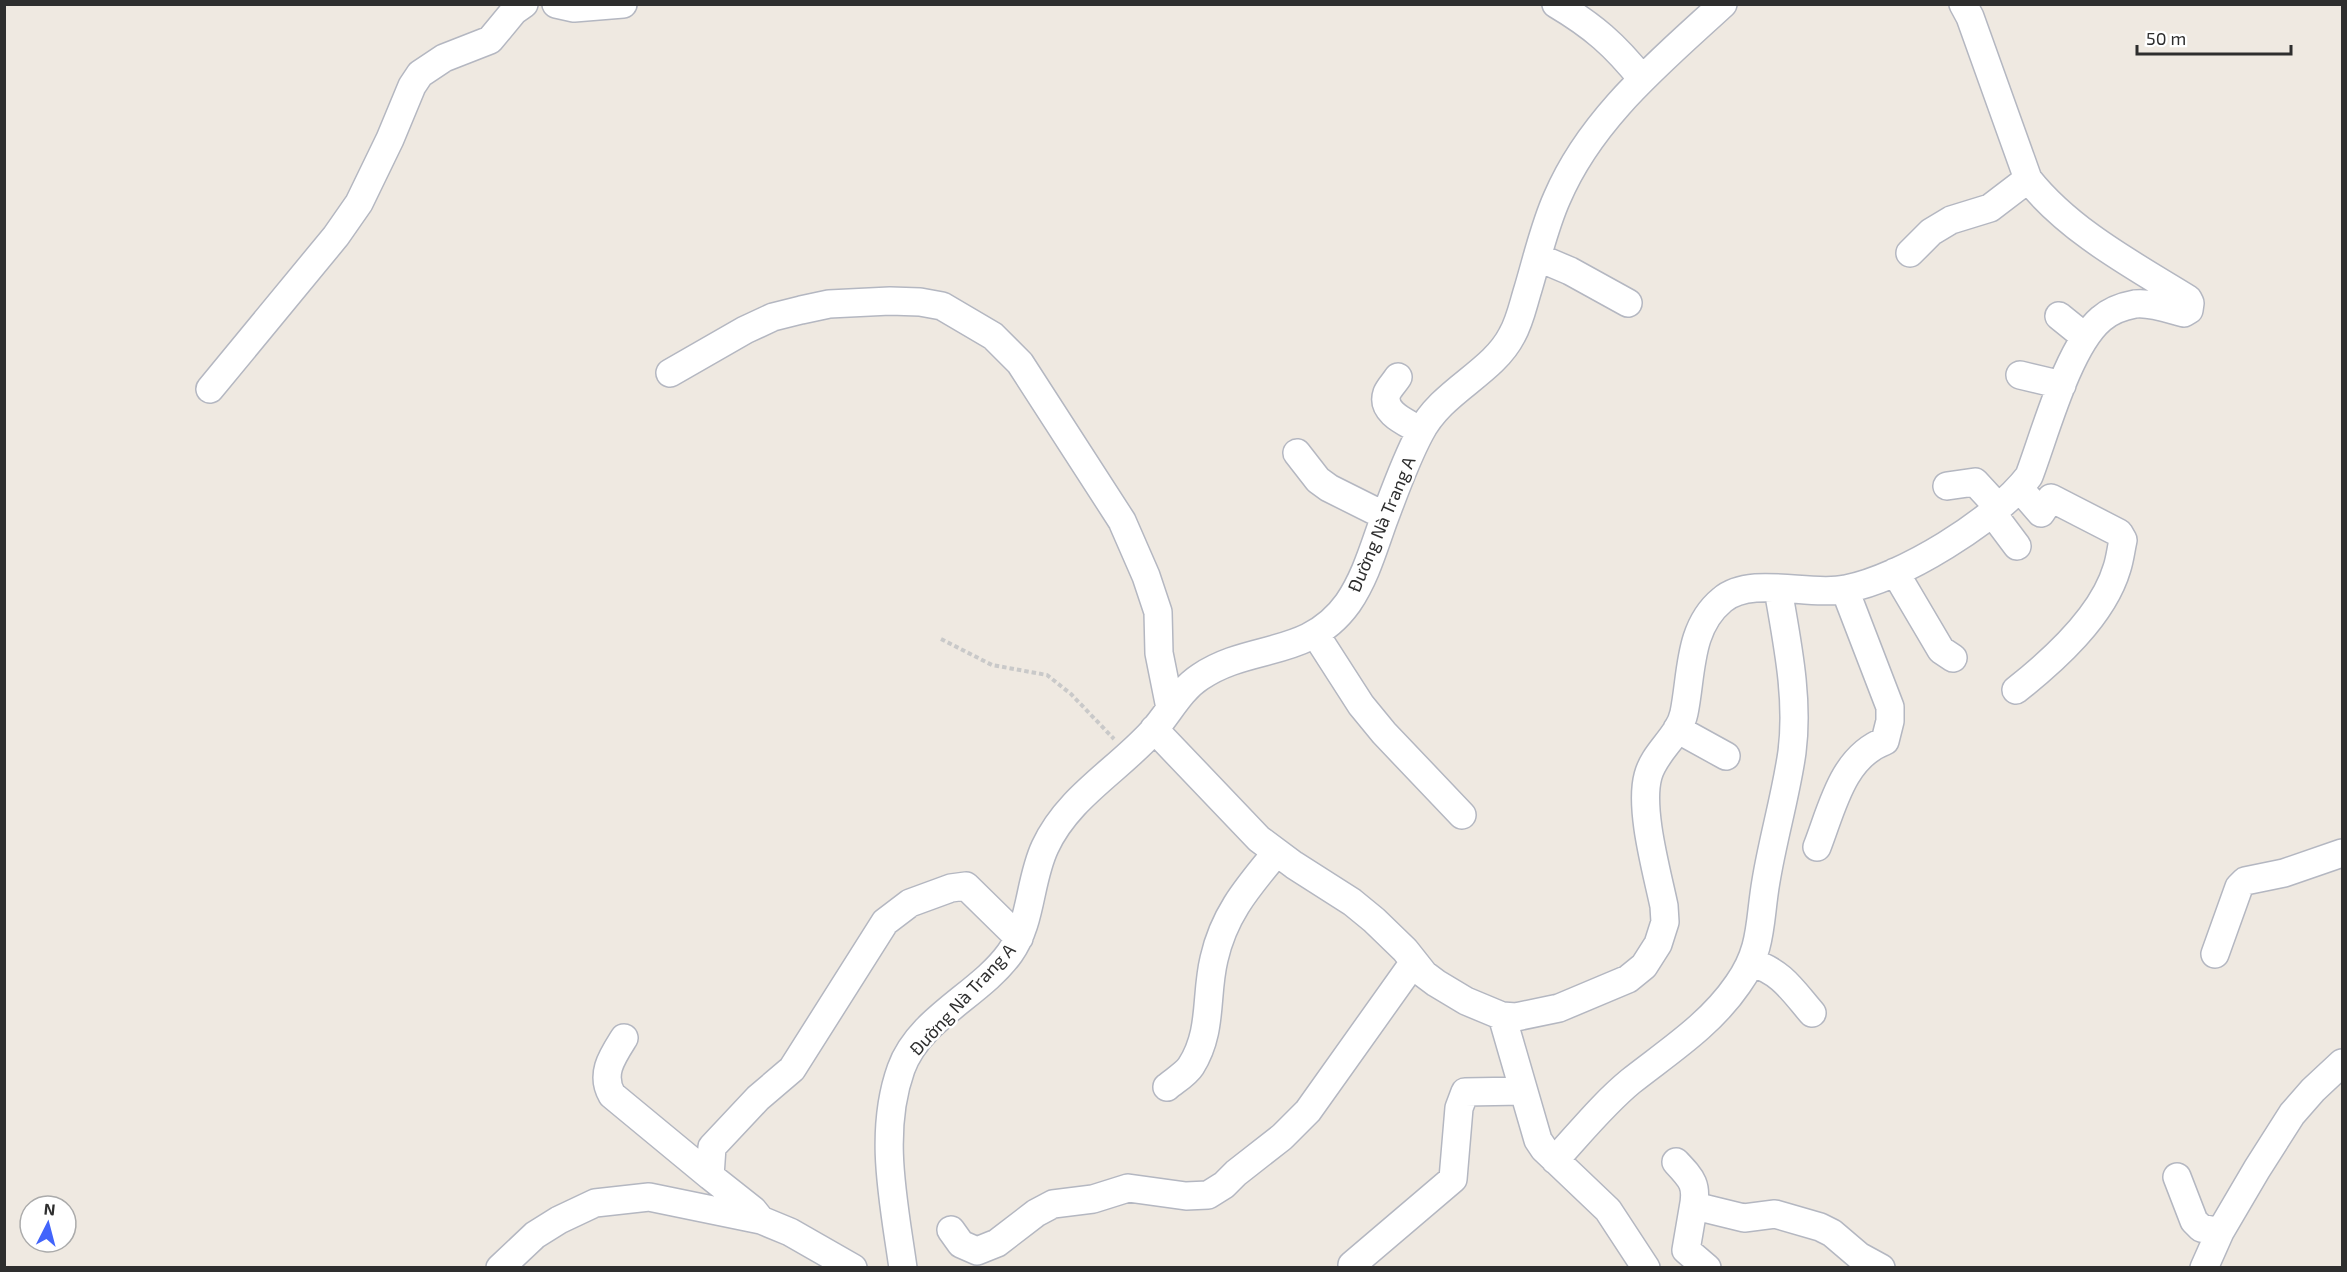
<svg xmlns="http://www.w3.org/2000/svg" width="2347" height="1272" viewBox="0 0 2347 1272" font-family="'Exo 2',sans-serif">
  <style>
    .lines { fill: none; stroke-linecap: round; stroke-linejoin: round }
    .minor-casing { stroke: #b4b7c1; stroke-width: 30 }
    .path { stroke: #c9c9c9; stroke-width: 4; stroke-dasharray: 4.5 3; stroke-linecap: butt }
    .minor { stroke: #fff; stroke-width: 27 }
    .labels { text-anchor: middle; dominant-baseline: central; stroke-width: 5; stroke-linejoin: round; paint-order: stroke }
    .street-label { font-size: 18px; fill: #2e2e2e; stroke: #fff }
  </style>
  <rect width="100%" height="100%" fill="#efe9e1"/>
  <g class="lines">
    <!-- minor casing -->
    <g class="minor-casing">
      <path id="minor" d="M556 4 574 8 623 4
        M1556 4C1593 26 1615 45 1642 79
        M1910 253 1931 232 1951 220 1990 208 2028 179
        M1537 257 1570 271 1628 303
        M2059 316 2085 337
        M670 373 745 330 773 317 801 310 829 304 890 301 920 302 942 306 993 336 1020 363 1122 521 1146 576 1158 612 1159 653 1170 708
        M2020 375 2062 385
        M1398 377C1395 382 1389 388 1387 393 1380 413 1408 423 1421 431
        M210 389 336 236 359 203 390 139 412 86 420 74 444 58 490 40 514 11 524 4
        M1297 453 1318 480 1329 488 1385 516
        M1947 486 1975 482 1999 508
        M1993 514 2017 546
        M1895 572 1941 650 1953 658
        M1316 635 1361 705 1384 733 1462 815
        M2016 690C2054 660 2103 616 2117 568 2120 559 2121 549 2123 540L2119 533 2051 498 2041 513 2020 489
        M1154 729 1259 839 1294 865 1352 902 1374 920 1405 950 1424 974 1436 983 1466 1001 1502 1016 1516 1017 1559 1008 1628 979 1644 966 1658 944 1665 922 1664 906C1657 872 1639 809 1648 776 1654 752 1679 737 1684 713 1692 674 1688 628 1722 600 1751 575 1810 597 1846 589 1902 578 1995 521 2029 476 2045 434 2068 347 2101 319 2110 311 2124 306 2135 304 2150 302 2169 309 2184 313L2189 310 2190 303 2188 299C2133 265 2069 231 2028 179L1970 17 1963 4
        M1677 729 1726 756
        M1817 847C1832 809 1842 757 1885 741L1890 721V707L1845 590
        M2215 954 2239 887 2245 881 2284 873 2342 853
        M1752 963C1781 971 1793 991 1812 1013
        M1502 1016 1538 1140 1544 1149 1608 1210 1646 1268
        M624 1038C612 1057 600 1074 612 1095L710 1176
        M1167 1087C1174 1081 1186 1074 1191 1066 1213 1031 1205 996 1214 959 1224 914 1248 887 1276 853
        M1555 1160C1580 1133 1603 1104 1631 1081 1669 1051 1710 1025 1738 984 1763 949 1759 921 1766 881 1773 838 1786 795 1792 752 1799 698 1787 642 1778 589
        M1676 1162C1692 1179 1698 1185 1693 1209
        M2177 1177 2194 1221 2201 1228 2220 1232
        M761 1220 753 1210 710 1176 712 1147 758 1098 792 1069 885 922 910 903 951 888 966 886 1019 938
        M951 1230 961 1244 977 1251 997 1243 1036 1213 1053 1204 1093 1199 1128 1188 1186 1196 1208 1195 1224 1185 1236 1173 1282 1137 1308 1111 1414 962
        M1352 1265 1453 1179 1459 1108 1465 1092 1523 1091
        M500 1268 535 1235 559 1220 595 1203 649 1197 761 1220 790 1232 853 1268
        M903 1268C894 1203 878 1133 901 1069 919 1018 980 995 1010 953 1032 922 1029 881 1045 847 1068 797 1117 771 1153 731 1169 713 1180 690 1200 677 1250 643 1308 659 1348 603 1365 578 1373 550 1383 522 1394 493 1405 461 1420 433 1442 390 1492 374 1512 335 1520 321 1523 305 1528 289 1537 259 1544 227 1557 198 1591 118 1660 62 1723 4
        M1707 1268 1686 1250 1693 1209 1699 1207 1744 1218 1775 1214 1820 1227 1832 1233 1859 1256 1881 1268
        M2204 1268 2220 1232 2257 1169 2292 1114 2313 1090 2342 1063"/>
    </g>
    <!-- path -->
    <path class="path" d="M941 639 992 665 1047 675 1071 694 1114 739"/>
    <!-- minor -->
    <use href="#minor" class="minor"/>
  </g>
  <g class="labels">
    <!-- street labels -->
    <g class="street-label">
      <text transform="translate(1381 524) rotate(-67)">Đường Nà Trang A</text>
      <text transform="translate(962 999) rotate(-47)">Đường Nà Trang A</text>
    </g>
  </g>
  <!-- border -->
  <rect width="2347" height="1272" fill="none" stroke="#2e2e2e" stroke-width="12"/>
  <!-- north arrow -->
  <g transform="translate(48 1224) rotate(6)"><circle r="28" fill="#ffffff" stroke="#ababab" stroke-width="1.5"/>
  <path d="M0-4.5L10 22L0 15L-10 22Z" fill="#4264fb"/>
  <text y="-9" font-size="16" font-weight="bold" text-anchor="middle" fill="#2e2e2e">N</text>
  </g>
  <!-- scale -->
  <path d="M2137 45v9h154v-9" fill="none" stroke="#2e2e2e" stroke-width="3"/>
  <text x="2146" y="45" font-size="18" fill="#2e2e2e" stroke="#ffffff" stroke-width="4.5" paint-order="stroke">50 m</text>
</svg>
